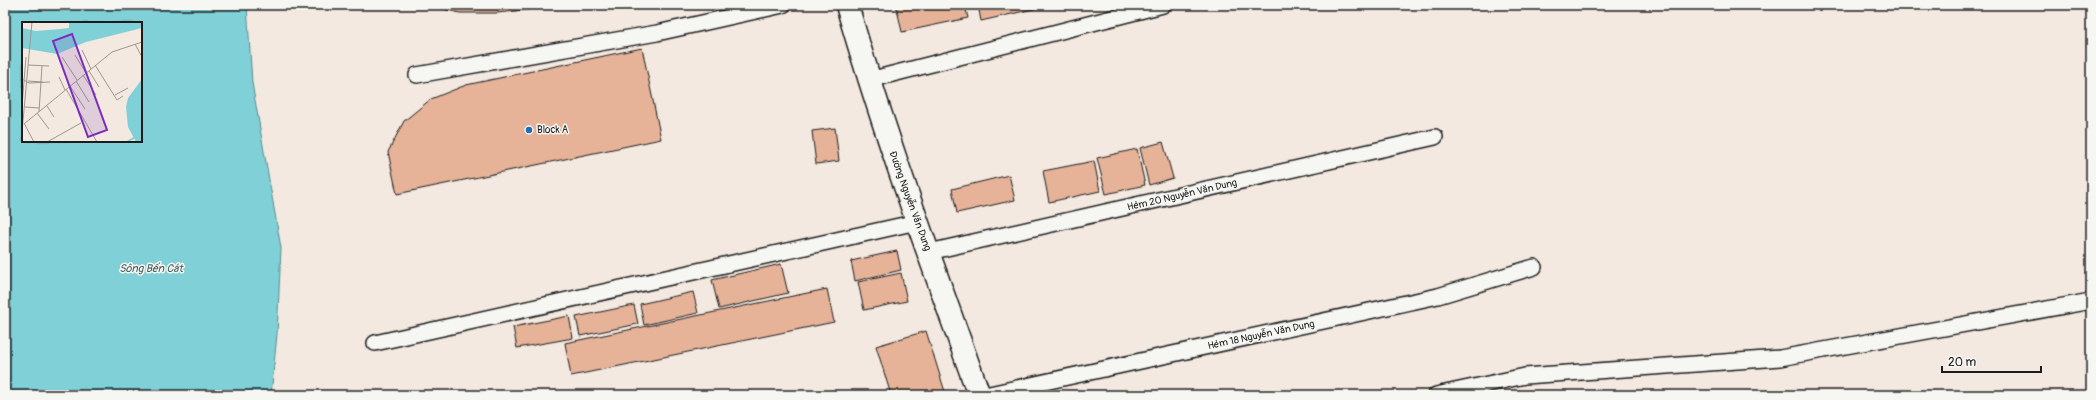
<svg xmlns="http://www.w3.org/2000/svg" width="2096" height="400" viewBox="0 0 2096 400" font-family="Pangolin,sans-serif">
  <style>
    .water { fill: #80d1d7; stroke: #58898c; fill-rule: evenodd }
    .building { fill: #e6b399; stroke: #1c1c1c }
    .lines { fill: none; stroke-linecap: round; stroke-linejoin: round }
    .lane-casing { stroke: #1c1c1c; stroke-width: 18 }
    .street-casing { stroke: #1c1c1c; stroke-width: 25 }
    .lane { stroke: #f6f6f2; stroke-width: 15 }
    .street { stroke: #f6f6f2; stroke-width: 22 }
    .poi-dot { fill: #1f6fb2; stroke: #f6f6f2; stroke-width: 1.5 }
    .labels { text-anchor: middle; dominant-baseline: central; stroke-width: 3; stroke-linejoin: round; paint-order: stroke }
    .poi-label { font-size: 10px; fill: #1c1c1c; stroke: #f6f6f2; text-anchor: start }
    .street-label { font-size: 10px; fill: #1c1c1c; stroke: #f6f6f2 }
    .water-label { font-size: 11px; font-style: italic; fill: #3f5b5d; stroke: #f6f6f2 }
    .inset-river { fill: none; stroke: #80d1d7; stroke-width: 2 }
    .inset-road { fill: none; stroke: #9d9792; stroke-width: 1 }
    .view { fill: #7b2cbf; fill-opacity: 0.15; stroke: #7b2cbf; stroke-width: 2 }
    .inset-edge { fill: none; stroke: #1c1c1c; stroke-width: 2 }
  </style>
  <rect width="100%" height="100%" fill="#f3e9e0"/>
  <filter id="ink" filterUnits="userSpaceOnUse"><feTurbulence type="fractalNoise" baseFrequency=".025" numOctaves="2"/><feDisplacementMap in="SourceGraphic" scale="8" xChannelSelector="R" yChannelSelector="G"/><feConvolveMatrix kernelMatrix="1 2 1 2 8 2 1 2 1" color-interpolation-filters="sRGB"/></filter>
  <g filter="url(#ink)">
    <!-- water -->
    <path class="water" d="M5 5H247L252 83 281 248 277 334 271 395H5ZM23 23H141V141H23Z"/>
    <!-- building -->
    <path class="building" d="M426 5H574L497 13H460Z
      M896 5H965L968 18 902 32Z
      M978 5H1051L981 21Z
      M642 48 661 139 397 194 388 152 404 121 431 99 466 85Z
      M835 128 839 161 816 164 812 131Z
      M1163 142 1173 178 1149 185 1140 148Z
      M1137 149 1145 185 1106 194 1097 158Z
      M1094 161 1100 191 1049 202 1043 171Z
      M1009 175 1015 200 957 213 952 189Z
      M897 251 901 270 855 281 851 261Z
      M781 264 788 293 719 309 712 280Z
      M901 273 907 301 864 310 858 282Z
      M827 289 834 322 571 376 565 343Z
      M693 292 698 313 644 325 640 304Z
      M634 305 638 324 580 336 576 317Z
      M569 316 573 338 517 348 513 327Z
      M926 331 946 395H891L876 346Z"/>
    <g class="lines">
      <!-- lane casing -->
      <g class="lane-casing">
        <path id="lane" d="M417 75 657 33 783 5
          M869 80 1163 5
          M929 252 1435 137
          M375 343 917 222
          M985 395 1438 296 1534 267
          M1436 395 1525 376 1780 358 2091 301"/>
      </g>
      <!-- street casing -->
      <g class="street-casing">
        <path id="street" d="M847 5C885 137 933 265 979 395"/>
      </g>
      <!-- lane -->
      <use href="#lane" class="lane"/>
      <!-- street -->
      <use href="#street" class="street"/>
    </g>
  </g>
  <!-- markers -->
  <circle class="poi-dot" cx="529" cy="130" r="4"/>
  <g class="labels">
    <!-- poi labels -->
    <g class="poi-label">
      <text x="537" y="130">Block A</text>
    </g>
    <!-- street labels -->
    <g class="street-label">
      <text transform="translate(1182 195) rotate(-13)">Hẻm 20 Nguyễn Văn Dung</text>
      <text transform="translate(910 201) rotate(70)">Đường Nguyễn Văn Dung</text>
      <text transform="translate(1261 335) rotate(-12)">Hẻm 18 Nguyễn Văn Dung</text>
    </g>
    <!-- water labels -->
    <g class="water-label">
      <text x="151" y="268">Sông Bến Cát</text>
    </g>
  </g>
  <!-- overview -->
  <g transform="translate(22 22)">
    <rect width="120" height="120" fill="#f3e9e0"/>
    <path d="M47 0H120V6L64 20 35 32 0 26V6L14 9 38 7 47 6ZM120 57V120H114L106 105 104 85 106 76Z" fill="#80d1d7"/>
    <path class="inset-river" d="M105 120 120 111"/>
    <path class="inset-road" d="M113 22 120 35M60 28 69 47M53 33 64 51M40 35 55 58M6 43 27 44M73 43 95 78 101 74M67 49 77 65M61 53 74 73M37 55 43 68M0 57 7 61 28 60M6 59 21 60M54 59 67 80M48 64 63 87M44 67 75 120M93 73 106 66M0 84 4 35M25 84 32 95M3 85 17 86M17 90 20 44M15 91 27 107M2 101 12 120M2 102 90 30 120 20M0 110 10 0M25 120 59 101"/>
    <path class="view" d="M50 12 85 108 66 115 31 19Z"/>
    <rect width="120" height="120" class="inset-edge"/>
  </g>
  <!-- margin -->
  <rect width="2096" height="400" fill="none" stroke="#f6f6f2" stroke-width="20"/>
  <rect x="10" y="10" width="2076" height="380" fill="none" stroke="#1c1c1c" stroke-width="1.5" filter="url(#ink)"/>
  <!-- scale -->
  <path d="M1942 366v6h99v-6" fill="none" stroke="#1c1c1c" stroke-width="2"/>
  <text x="1948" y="366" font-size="12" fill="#1c1c1c" stroke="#f6f6f2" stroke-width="3" paint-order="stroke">20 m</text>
</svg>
